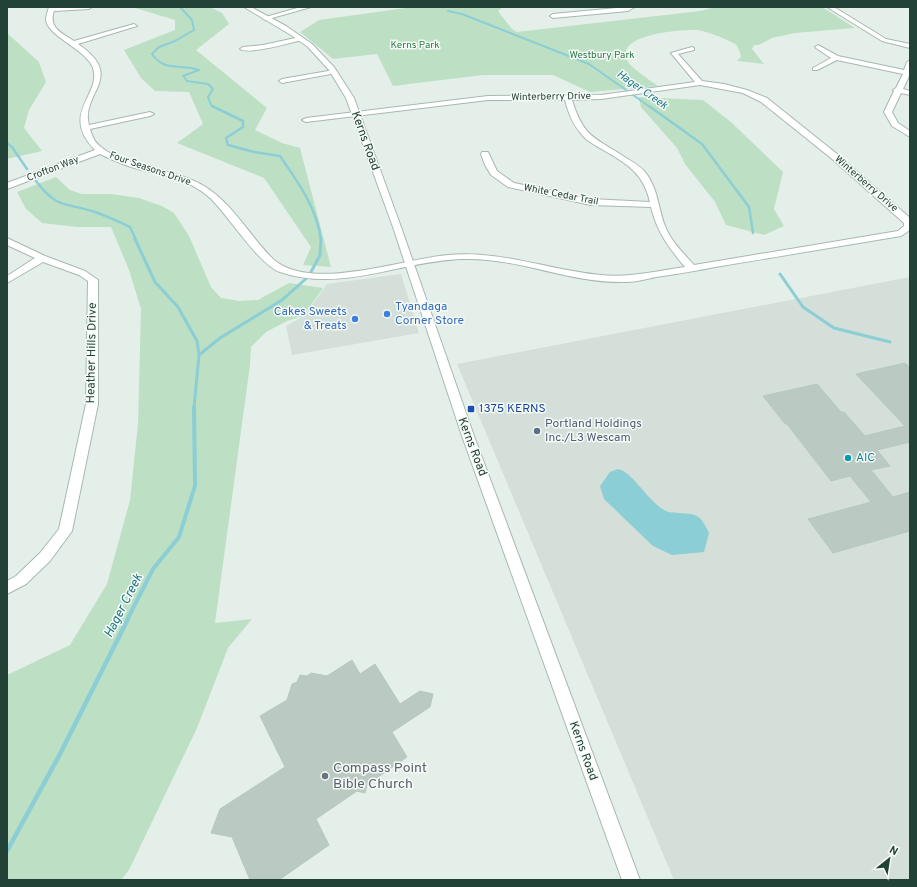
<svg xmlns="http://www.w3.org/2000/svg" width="917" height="887" viewBox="0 0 917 887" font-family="Overpass,sans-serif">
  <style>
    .built { fill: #d3dfd8 }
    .green { fill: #bde0c4 }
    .water { fill: #8bced5 }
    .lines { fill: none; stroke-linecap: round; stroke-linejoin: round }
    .stream-far4 { stroke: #8bced5; stroke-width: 2 }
    .stream-far3 { stroke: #8bced5; stroke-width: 2.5 }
    .stream-far2 { stroke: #8bced5; stroke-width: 3 }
    .stream-far1 { stroke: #8bced5; stroke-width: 4 }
    .stream { stroke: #8bced5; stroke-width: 4.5 }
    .building { fill: #bacac2; stroke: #b6c9c0 }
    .minor-casing { stroke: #a7b8b1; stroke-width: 2 }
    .tertiary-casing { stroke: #a7b8b1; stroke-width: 2 }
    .minor { fill: #fff; fill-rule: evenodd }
    .tertiary { fill: #fff; fill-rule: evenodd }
    .shop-dot { fill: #3f7fe0; stroke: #f6fbf8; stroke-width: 1.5 }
    .transit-dot { fill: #1a4fb4; stroke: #f6fbf8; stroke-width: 1.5 }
    .service-dot { fill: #5c6f8a; stroke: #f6fbf8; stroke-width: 1.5 }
    .culture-dot { fill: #0f9aa8; stroke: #f6fbf8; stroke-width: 1.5 }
    .worship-dot { fill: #6b7280; stroke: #f6fbf8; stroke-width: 1.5 }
    .labels { text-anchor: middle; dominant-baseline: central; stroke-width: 3; stroke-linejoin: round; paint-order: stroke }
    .far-park-label { font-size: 10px; fill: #2a7b45; stroke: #f6fbf8 }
    .far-street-label { font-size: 10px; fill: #234237; stroke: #f6fbf8 }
    .far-water-label { font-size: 11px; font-style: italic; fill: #197681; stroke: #f6fbf8 }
    .street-label { font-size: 12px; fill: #234237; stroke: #f6fbf8 }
    .shop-label { font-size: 12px; fill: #366cbe; stroke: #f6fbf8; text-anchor: start }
    .transit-label { font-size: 12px; fill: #164399; stroke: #f6fbf8; text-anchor: start }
    .service-label { font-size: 12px; fill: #4e5e75; stroke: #f6fbf8; text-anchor: start }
    .culture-label { font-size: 12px; fill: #0d838f; stroke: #f6fbf8; text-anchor: start }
    .water-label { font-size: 13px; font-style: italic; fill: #197681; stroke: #f6fbf8 }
    .near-worship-label { font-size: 14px; fill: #5b616d; stroke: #f6fbf8; text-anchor: start }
  </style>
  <rect width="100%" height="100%" fill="#e5efea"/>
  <!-- built -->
  <path class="built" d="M401 274 419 333 292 355 286 326 304 316 327 284Z
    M910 277V880H674L457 364Z"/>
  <!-- green -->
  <path class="green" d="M132 7H210L222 13 229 24 196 50 267 108 255 130 282 143 300 148 331 267 303 265 311 247 264 178 177 143 203 124 189 92 155 91 141 78 124 50 175 30V20Z
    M413 7H503L498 11 512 29 517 32 700 11 715 7H822L855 28 795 33 772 38 759 45H754L752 49 764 64 737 61 741 57C740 53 739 47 735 44 727 39 706 31 697 30 683 29 609 34 629 63 633 69 651 81 658 86L590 92 553 75H483L393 86 377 54 333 59 300 32 319 20Z
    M7 33 39 62 46 82 29 110 24 128 42 151 7 159Z
    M639 97 703 100 731 122 783 172 774 209 784 226 764 235 726 225 715 202 685 164 677 148 641 107Z
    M56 177 70 190 82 194H111L139 198 162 206 174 213 189 236 211 287 221 298 239 301 258 300 289 283 323 288 303 316 287 321 266 332 251 347 250 365 215 623 252 619 228 648 197 728 129 870 121 880H7V675L70 645 107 584 130 500 138 424 141 309 129 270 111 227H77L42 223 26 209 17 192Z"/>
  <!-- water -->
  <path class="water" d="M618 469C633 472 648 502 666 511 669 513 675 512 678 513 699 514 700 515 709 533L704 552 672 555 653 546 604 499 600 486 610 472Z"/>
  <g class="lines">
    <!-- stream-far4 -->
    <path class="stream-far4" d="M180 7 192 20 194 30 175 41 159 47 152 54C165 73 181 63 199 70L183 76 187 81 208 84 213 89 208 97 211 105 214 107
      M448 11 462 14 589 64 650 107"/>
    <!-- stream-far3 -->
    <path class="stream-far3" d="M212 106 243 121V127L226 138 228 145 254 152 280 156C298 182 317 208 321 240
      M649 106 702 144 749 207 753 233
      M7 143 12 147 27 169
      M36 181C58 210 65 202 95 212 107 216 119 222 130 227L136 240"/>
    <!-- stream-far2 -->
    <path class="stream-far2" d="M135 239 155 282 178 307 197 341 199 355 194 408
      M311 272 320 255 321 239
      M780 274 803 307 834 328 890 342
      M199 355 220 338 282 300 309 276"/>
    <!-- stream-far1 -->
    <path class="stream-far1" d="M127 620 153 569 179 537 195 486 194 407"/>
    <!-- stream -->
    <path class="stream" d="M7 851 60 754 128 619"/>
  </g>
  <!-- building -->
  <path class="building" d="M905 363 910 368V442L877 450 890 466 871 470 893 497 910 492V531L833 553 808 519 871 502 850 476 831 481 787 424H785L763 396 817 384 841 412H844L865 436 905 426 856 374Z
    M352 660 360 674 375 664 400 704 420 691 433 694 430 707 392 732 407 757 367 785 365 793 357 791 316 819 329 845 279 880H250L232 837 211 833 220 809 285 767 260 716 287 700 292 684 297 682 300 675 307 676 311 673 327 676Z"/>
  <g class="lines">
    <!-- minor casing -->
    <g class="minor-casing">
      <path id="minor" d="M49 7H92L89 9 54 11C48 28 62 33 74 41L134 24 137 26 78 44C127 77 80 93 89 125L150 112 154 114 150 116 90 129C92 136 95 143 101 147 120 164 168 169 192 180 229 195 247 234 274 260 313 292 402 259 448 255 500 250 549 270 601 275 629 278 657 271 685 267 669 248 657 232 651 207L591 205 508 187 491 175 485 165 481 154 482 152H488L497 171 514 183 591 199 650 202C642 165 615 159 587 140 575 129 569 116 565 100H488L306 122 302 120 306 118 488 96 601 95 695 82 671 53 692 47 694 48V50L678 54 702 81 724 84 747 90 767 98 837 154 910 218V230L901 236C839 246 777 257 715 267 696 271 676 274 656 277 646 279 636 282 627 282 570 284 518 257 462 259 400 261 342 293 280 272 259 265 229 216 210 198 189 178 158 175 131 167 120 163 110 159 100 154L7 189V183L95 150C59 113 102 95 93 68 85 48 46 36 46 19 46 15 48 11 49 7ZM700 85 743 93 761 102 831 158 904 223V226L898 231 694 265C683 253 671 241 665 226 658 208 658 188 645 172 640 166 633 162 626 158 595 137 584 139 572 100L601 99Z
        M301 7H311L265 20 262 18Z
        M627 7H635L628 11 553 18 550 16 553 14Z
        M827 7H834L886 39 910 44V48L882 41Z
        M300 37 303 39 302 40C290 43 248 55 240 49L243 47 263 45Z
        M818 45 838 56 904 70 907 62 910 60V74L903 89 910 91V95L901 93 892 112 898 123 910 131V137L892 126 884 112 894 91 893 90 896 88 903 74 837 60 817 70H813V68L831 58 816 48 815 47Z
        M334 70 336 71V73L282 83 279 81 282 79Z
        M7 238 45 256 85 271 98 280V404L72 531 50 561 26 584 7 594V581L16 576 40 553 59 529 86 404 88 281 79 275 43 262 7 283V276L35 258 7 245Z"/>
    </g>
    <!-- tertiary casing -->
    <g class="tertiary-casing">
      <path id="tertiary" d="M244 7H251L286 26 312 44 334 67 354 98 401 227 474 436 640 880H622L462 436 393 227 346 98 329 70 308 47 291 35Z"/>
    </g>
    <!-- minor -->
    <use href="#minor" class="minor"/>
    <!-- tertiary -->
    <use href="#tertiary" class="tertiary"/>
  </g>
  <!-- markers -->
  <g class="shop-dot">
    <circle cx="387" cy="314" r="4"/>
    <circle cx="355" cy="319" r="4"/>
  </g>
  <rect class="transit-dot" x="467" y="405" width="8" height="8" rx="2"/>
  <circle class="service-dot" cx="537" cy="431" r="4"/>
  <circle class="culture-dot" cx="848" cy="458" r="4"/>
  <circle class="worship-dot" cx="325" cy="776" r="4"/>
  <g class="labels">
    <!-- far-park labels -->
    <g class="far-park-label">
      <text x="415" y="45">Kerns Park</text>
      <text x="602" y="55">Westbury Park</text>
    </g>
    <!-- far-street labels -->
    <g class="far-street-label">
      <text transform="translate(551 97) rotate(-1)">Winterberry Drive</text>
      <text transform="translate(53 169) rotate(-21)">Crofton Way</text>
      <text transform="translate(150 169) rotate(19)">Four Seasons Drive</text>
      <text transform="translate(866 184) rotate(41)">Winterberry Drive</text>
      <text transform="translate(561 195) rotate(11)">White Cedar Trail</text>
    </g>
    <!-- far-water labels -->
    <g class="far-water-label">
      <text transform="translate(642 90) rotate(35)">Hager Creek</text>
    </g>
    <!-- street labels -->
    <g class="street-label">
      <text transform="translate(365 141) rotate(70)">Kerns Road</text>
      <text transform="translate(92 353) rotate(-89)">Heather Hills Drive</text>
      <text transform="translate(472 447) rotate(69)">Kerns Road</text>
      <text transform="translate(583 751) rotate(70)">Kerns Road</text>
    </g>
    <!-- shop labels -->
    <g class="shop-label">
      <text x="395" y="307">Tyandaga<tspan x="395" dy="14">Corner Store</tspan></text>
      <text x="347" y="312" text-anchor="end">Cakes Sweets<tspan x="347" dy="14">&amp; Treats</tspan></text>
    </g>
    <!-- transit labels -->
    <g class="transit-label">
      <text x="479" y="409">1375 KERNS</text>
    </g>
    <!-- service labels -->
    <g class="service-label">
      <text x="545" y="424">Portland Holdings<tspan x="545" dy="14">Inc./L3 Wescam</tspan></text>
    </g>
    <!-- culture labels -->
    <g class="culture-label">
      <text x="856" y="458">AIC</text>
    </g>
    <!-- water labels -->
    <g class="water-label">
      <text transform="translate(124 606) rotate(-63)">Hager Creek</text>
    </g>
    <!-- near-worship labels -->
    <g class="near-worship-label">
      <text x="333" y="768">Compass Point<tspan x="333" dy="16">Bible Church</tspan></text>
    </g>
  </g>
  <!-- border -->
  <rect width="917" height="887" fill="none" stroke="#234237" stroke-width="16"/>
  <!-- north arrow -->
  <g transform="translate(889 859) rotate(30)" stroke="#f6fbf8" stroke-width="3" paint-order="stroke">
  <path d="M0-3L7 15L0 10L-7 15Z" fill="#234237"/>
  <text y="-6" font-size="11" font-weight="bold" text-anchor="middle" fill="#234237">N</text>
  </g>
</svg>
